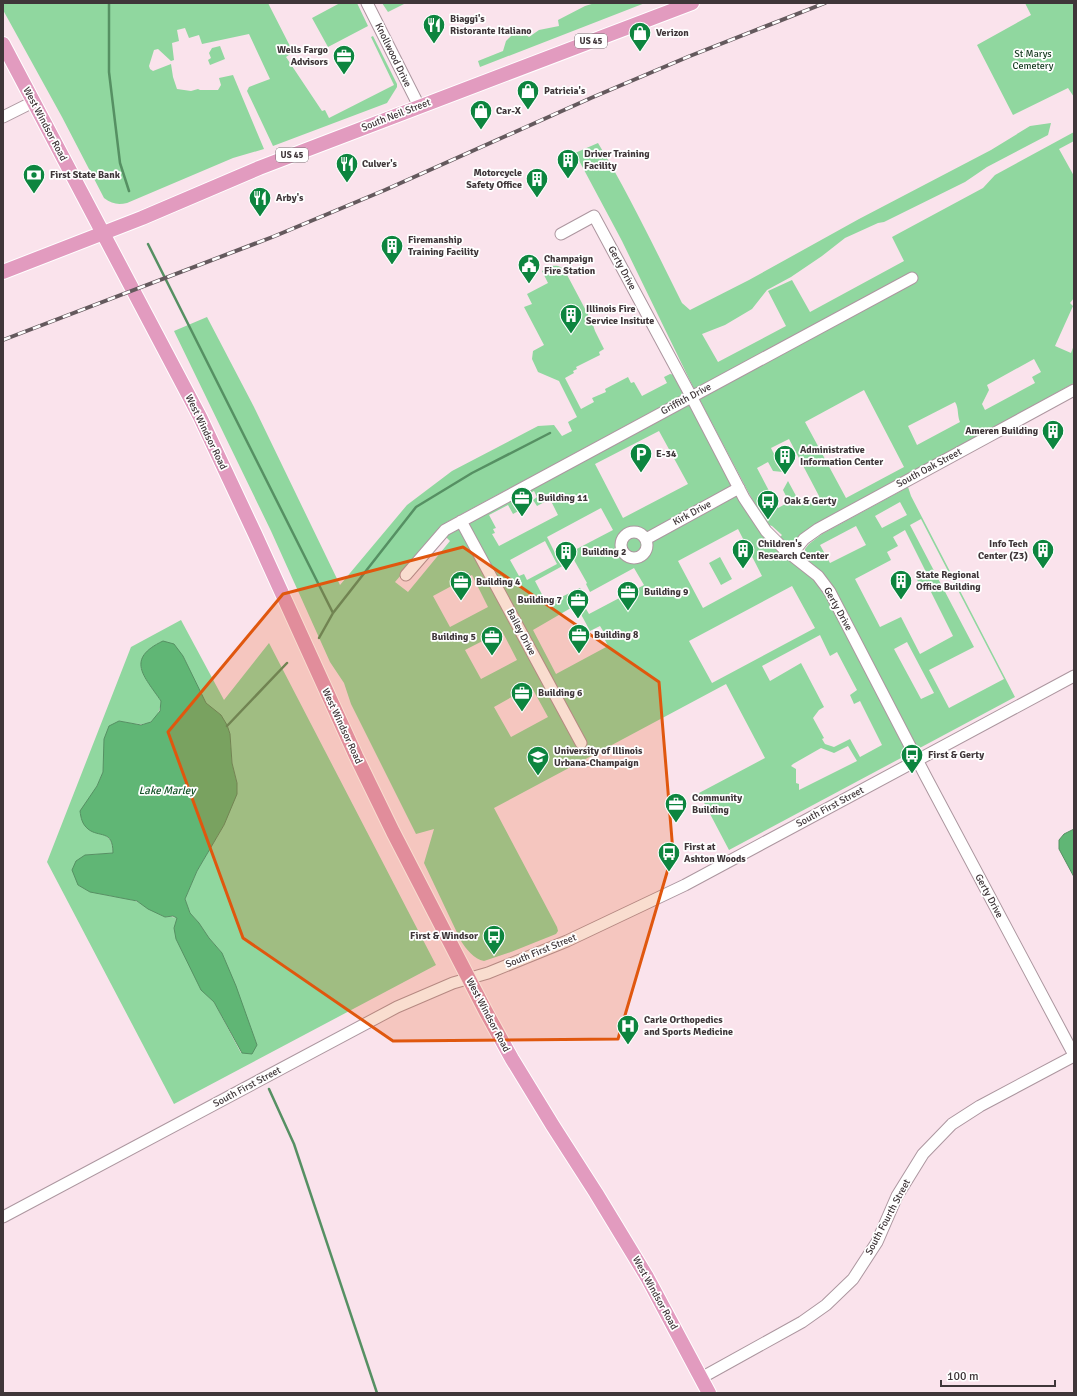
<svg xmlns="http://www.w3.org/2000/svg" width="1077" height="1396" viewBox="0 0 1077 1396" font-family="Signika,sans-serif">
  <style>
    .green { fill: #90d79f; fill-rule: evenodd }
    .water { fill: #60b675; stroke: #569063 }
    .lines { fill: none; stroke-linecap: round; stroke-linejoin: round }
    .stream { stroke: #569063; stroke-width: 2.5 }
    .minor-casing { stroke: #ac969f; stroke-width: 13 }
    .major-casing { stroke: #fff; stroke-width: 16 }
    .minor { stroke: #fff; stroke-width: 11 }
    .major { stroke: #e29bbf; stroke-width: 14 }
    .rail-casing { stroke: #64595d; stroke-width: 4 }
    .rail { stroke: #fff; stroke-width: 2.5; stroke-dasharray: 8; stroke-linecap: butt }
    .marked { fill: #e0570e; fill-opacity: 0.2; stroke: #e0570e; stroke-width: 3; stroke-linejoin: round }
    .labels { text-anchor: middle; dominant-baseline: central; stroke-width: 3.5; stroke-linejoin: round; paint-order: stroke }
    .shield { fill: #fff; stroke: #797274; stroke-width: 1 }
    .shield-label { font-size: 9px; font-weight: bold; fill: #3f3639 }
    .poi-label { font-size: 10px; font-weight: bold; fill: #3f3639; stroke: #fff; text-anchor: start }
    .park-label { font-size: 10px; fill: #15391f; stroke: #fff }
    .street-label { font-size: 10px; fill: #3f3639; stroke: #fff }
    .water-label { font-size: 11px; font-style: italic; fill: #155329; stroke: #fff }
  </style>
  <rect width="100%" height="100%" fill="#fae3ec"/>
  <!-- green -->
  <path class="green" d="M3 3H268L293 52 286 57 322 111 325 110 329 118 394 85 371 37 373 36 397 84V87L387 103 273 146 247 91 249 87 270 79 249 34 202 44 199 35 189 38 185 28 177 30 179 41 172 43 174 60 171 61 158 49 154 50 149 66 150 69 153 71 171 64 173 77 177 89 191 91 198 89 200 90H218L221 85 219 78 233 75 264 149 233 158 127 203C118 205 112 204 104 198L62 117 3 10Z
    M340 3H357L368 26 328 47 312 18Z
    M382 3H406L388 12Z
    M595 3H645L480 67 478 61 503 51 506 41 518 29 529 37 539 30 559 26 558 20 585 6Z
    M1025 3H1074V97L1068 88 1013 115 977 45 1031 15Z
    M220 46 225 59 210 65 208 60 211 58 209 53 212 48Z
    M1051 123 1048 135 987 167 965 182 884 222 878 223 845 238 822 256 791 277 767 290 752 309 725 325 702 334 718 362 786 326 768 291 792 280 810 312 904 261 892 237 983 188 995 175 1074 132V141L1059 149 1074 176V298L1070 303 1073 306 1055 346 1071 353 1074 345V383L956 448 791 544 785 541 780 537 782 535 772 526 769 525 753 501 695 391 622 241 575 153 598 143C629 194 655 249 682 303L690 310 749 280 859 219 991 150 1030 126ZM1034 359 1041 372 1032 377 1035 383 985 410 982 404 989 390 987 385ZM864 390 904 467 846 498 805 422ZM955 402C959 408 957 415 960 422L917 445 908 426ZM789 439 819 496 801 505 788 481 783 490 789 502 778 508 757 468 768 462 773 471 783 472 771 448Z
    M551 266C558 265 561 266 565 271L592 322 595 331 604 349 599 352 600 355 576 367 577 369 573 371 574 373 565 378 581 409 594 402 592 398 606 392 605 389 628 377 631 383 634 382 642 396 667 383 664 377 670 374 675 375 683 392 679 397 447 522 395 582 408 592 450 541 445 536 688 403 690 405 755 524 770 543 779 551 812 570C809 563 805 557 805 549L809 544 822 534 908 487 911 496 1015 697 729 850 699 793 765 758 726 684 494 808 557 927 558 931 556 934 511 952 484 961C474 959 466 949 461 941L424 863 434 829 416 834 351 704 344 683 330 662 271 531 174 331 207 317 254 407 340 585 407 505 452 471 538 426 554 425 562 436 572 431 568 422 577 417 559 381 538 372 532 359 533 351 544 345 524 307 532 304 527 294 548 283 542 271ZM659 431 688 484 623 518 595 464ZM534 491 537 497 533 500 537 506 550 499 558 515 499 546 492 534 495 533 493 529 496 528 489 515 508 505 513 514 522 509 518 500ZM900 502 907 515 882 528 875 516ZM601 508 613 530 569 553 573 560H574L587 583 586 584 590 592 634 568 644 585 589 614 579 597 584 595 580 588 547 604 535 581 568 563 564 556 558 559 547 537ZM921 519 1004 679 949 708 929 670 974 647 910 525ZM856 526 866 545 830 563 820 545ZM738 529 762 576 703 608 678 561ZM905 530 926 572 916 578 920 585 926 582 953 636 920 654 901 617 880 627 855 579 891 560 887 552 898 546 893 537ZM545 541 557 564 527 580 524 574 519 576 510 560ZM472 575 488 607 450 627 433 596ZM792 586 815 628 712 683 689 641ZM576 605 590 631 600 626 605 634 603 636 608 646 556 674 533 630ZM502 631 517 660 481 679 465 650ZM820 635 830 656 837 652 857 690 850 695 854 704 860 701 882 745 860 757 850 739 834 747 825 744 822 739 824 738 813 718 819 710 824 707 801 663 770 681 762 666ZM907 642 934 693 921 699 894 649ZM531 686 548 717 511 737 494 707ZM848 746 857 761 799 790V784L796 783V769L791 766 793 764 821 748 834 753Z
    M720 557 732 579 721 585 709 563Z
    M181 620 224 700 269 643 436 965 174 1104 47 862 131 647ZM183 656 206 704 221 715 230 734 232 763 237 783 224 825 197 871 185 899 190 913 199 923 209 938 222 953 257 1045 241 1053 214 1002 201 989 174 928 178 918C172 916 167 918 163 916 154 912 143 903 135 901 114 895 99 897 78 885L85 855 113 853C113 835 103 834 88 829L97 786 103 772 119 721C140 725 158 730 161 701L148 682 141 668Z"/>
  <!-- water -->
  <path class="water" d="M163 641 174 644 183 656 206 703 221 715 227 725 230 734 232 763 237 783V794L224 825 197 871 185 899 190 913 199 923 209 938 222 953 236 986 257 1045 252 1054 242 1053 214 1002 201 990 176 939 174 928 177 918 173 916 165 917 148 909 137 901 90 892 78 885 72 870 76 861 85 855 113 853C113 829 99 838 88 829 82 824 81 818 80 811L97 786 103 772 104 739 109 726 119 721 141 725 151 722 160 711 161 701C144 676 125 659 163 641Z
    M1074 829V877L1059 849V840L1064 834Z"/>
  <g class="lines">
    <!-- stream -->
    <path class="stream" d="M109 3V72L120 163 129 191
      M148 244 333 613 319 638
      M333 613 416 507 472 473 550 433
      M227 726 287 663
      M269 1089 294 1144 377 1393"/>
    <!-- minor casing -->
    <g class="minor-casing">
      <path id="minor" d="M367 3 419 106
        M3 117 33 102
        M561 234 594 216 691 396 744 498 766 531 785 550 818 576 830 592 925 775 1074 1055
        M461 521 581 743
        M621 545a13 13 0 1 1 26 0a13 13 0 1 1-26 0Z
        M646 539 739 488
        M791 555 804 539 818 529 1074 390
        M406 575 445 530 912 278
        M3 1217 397 1007 453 983 488 973 567 941 685 885 1074 676
        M701 1378 802 1322 826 1305 853 1279 877 1242 897 1196 923 1154 952 1124 980 1106 1074 1056"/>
    </g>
    <!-- major casing -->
    <g class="major-casing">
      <path id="major" d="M3 44 200 417 255 534 356 756 393 832 486 1012 512 1059 553 1126 596 1193 647 1277 709 1393
        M3 272 142 218 259 168 327 142 692 3"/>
    </g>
    <!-- minor -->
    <use href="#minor" class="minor"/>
    <!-- major -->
    <use href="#major" class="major"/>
    <!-- rail casing -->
    <g class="rail-casing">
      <path id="rail" d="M3 340 275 236 385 190 591 98 690 56 825 3"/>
    </g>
    <!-- rail -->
    <use href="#rail" class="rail"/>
  </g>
  <!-- marked area -->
  <path class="marked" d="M463 547 659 682 673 852 618 1039 393 1041 243 938 168 732 283 594Z"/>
  <!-- icons -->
  <defs>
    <g id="restaurant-pin" transform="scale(1.15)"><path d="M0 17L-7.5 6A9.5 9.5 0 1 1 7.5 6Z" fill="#0d853f" stroke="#fff"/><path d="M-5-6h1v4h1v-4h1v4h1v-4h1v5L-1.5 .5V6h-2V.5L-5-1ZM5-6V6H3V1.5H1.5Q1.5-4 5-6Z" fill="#fff"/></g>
    <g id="shop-pin" transform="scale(1.15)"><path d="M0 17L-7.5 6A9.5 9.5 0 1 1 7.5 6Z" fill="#0d853f" stroke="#fff"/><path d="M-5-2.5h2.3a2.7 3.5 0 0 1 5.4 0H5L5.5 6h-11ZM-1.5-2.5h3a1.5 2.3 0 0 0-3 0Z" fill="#fff"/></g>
    <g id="office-pin" transform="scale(1.15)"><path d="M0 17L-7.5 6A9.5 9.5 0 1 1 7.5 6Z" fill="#0d853f" stroke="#fff"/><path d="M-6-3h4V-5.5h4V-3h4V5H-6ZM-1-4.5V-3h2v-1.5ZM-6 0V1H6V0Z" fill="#fff"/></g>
    <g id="building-pin" transform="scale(1.15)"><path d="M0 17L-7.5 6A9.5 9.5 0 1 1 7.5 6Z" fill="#0d853f" stroke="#fff"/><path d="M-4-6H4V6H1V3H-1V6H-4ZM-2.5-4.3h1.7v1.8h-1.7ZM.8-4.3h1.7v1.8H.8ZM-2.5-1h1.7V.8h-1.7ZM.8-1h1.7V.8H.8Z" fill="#fff"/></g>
    <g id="bank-pin" transform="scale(1.15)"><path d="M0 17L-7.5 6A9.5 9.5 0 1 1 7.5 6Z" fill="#0d853f" stroke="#fff"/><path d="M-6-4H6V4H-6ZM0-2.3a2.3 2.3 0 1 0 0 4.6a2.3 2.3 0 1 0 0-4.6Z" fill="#fff"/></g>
    <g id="civic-pin" transform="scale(1.15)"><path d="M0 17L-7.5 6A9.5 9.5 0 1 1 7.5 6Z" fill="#0d853f" stroke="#fff"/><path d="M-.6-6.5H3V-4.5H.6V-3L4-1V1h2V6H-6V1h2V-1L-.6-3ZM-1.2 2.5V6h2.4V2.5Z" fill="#fff"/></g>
    <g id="parking-pin" transform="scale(1.15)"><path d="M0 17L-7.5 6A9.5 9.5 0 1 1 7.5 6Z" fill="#0d853f" stroke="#fff"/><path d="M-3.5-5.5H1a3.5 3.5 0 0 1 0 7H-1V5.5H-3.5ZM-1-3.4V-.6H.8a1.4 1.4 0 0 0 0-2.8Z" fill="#fff"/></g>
    <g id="bus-pin" transform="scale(1.15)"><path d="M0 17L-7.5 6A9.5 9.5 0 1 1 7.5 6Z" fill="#0d853f" stroke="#fff"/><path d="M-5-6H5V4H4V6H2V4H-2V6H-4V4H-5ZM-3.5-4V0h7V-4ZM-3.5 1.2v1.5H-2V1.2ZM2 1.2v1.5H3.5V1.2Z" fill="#fff"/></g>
    <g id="university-pin" transform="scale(1.15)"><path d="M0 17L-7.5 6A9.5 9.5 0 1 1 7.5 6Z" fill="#0d853f" stroke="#fff"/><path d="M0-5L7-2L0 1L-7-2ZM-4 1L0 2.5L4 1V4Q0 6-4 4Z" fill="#fff"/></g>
    <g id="hospital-pin" transform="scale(1.15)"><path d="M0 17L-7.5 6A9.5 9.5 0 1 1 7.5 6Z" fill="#0d853f" stroke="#fff"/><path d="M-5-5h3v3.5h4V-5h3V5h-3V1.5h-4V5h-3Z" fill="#fff"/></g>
  </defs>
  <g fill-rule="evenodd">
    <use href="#restaurant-pin" x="434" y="25"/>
    <use href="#shop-pin" x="640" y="33"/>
    <use href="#office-pin" x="344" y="56"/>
    <use href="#shop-pin" x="528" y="91"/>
    <use href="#shop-pin" x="481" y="111"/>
    <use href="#building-pin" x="568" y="160"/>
    <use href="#restaurant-pin" x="347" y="164"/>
    <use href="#bank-pin" x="34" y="175"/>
    <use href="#building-pin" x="537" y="179"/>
    <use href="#restaurant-pin" x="260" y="198"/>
    <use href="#building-pin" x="392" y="246"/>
    <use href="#civic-pin" x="529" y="265"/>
    <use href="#building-pin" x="571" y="315"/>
    <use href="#building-pin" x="1053" y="431"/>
    <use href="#parking-pin" x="641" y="454"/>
    <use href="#building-pin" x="785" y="456"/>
    <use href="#office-pin" x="522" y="498"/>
    <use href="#bus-pin" x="768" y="501"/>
    <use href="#building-pin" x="743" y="550"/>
    <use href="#building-pin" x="1043" y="550"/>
    <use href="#building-pin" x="566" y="552"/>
    <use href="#building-pin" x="901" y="581"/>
    <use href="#office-pin" x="461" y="582"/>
    <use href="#office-pin" x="628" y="592"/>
    <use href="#office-pin" x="578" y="600"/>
    <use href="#office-pin" x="579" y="635"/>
    <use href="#office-pin" x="492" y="637"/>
    <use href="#office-pin" x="522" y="693"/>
    <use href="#bus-pin" x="912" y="755"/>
    <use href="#university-pin" x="538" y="757"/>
    <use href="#office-pin" x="676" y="804"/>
    <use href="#bus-pin" x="669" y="853"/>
    <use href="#bus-pin" x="494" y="936"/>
    <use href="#hospital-pin" x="628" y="1026"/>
  </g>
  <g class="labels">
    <!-- shield labels -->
    <g class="shield">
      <rect x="575" y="34" width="32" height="14" rx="3"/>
      <rect x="276" y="148" width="32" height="14" rx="3"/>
    </g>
    <g class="shield-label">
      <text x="591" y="41">US 45</text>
      <text x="292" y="155">US 45</text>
    </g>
    <!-- poi labels -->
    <g class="poi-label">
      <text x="450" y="19">Biaggi's<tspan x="450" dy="12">Ristorante Italiano</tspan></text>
      <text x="656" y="33">Verizon</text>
      <text x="328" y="50" text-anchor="end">Wells Fargo<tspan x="328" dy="12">Advisors</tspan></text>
      <text x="544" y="91">Patricia's</text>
      <text x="496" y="111">Car-X</text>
      <text x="584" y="154">Driver Training<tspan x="584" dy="12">Facility</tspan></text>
      <text x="362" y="164">Culver's</text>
      <text x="522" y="173" text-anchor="end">Motorcycle<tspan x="522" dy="12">Safety Office</tspan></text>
      <text x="50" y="175">First State Bank</text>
      <text x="276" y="198">Arby's</text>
      <text x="408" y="240">Firemanship<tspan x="408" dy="12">Training Facility</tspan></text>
      <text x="544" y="259">Champaign<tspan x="544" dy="12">Fire Station</tspan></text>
      <text x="586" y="309">Illinois Fire<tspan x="586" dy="12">Service Insitute</tspan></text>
      <text x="1038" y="431" text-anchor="end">Ameren Building</text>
      <text x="800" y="450">Administrative<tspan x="800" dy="12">Information Center</tspan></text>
      <text x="656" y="454">E-34</text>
      <text x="538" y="498">Building 11</text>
      <text x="784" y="501">Oak &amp; Gerty</text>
      <text x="758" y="544">Children's<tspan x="758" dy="12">Research Center</tspan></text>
      <text x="1028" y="544" text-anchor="end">Info Tech<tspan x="1028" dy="12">Center (Z3)</tspan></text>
      <text x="582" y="552">Building 2</text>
      <text x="916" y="575">State Regional<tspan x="916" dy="12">Office Building</tspan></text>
      <text x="476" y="582">Building 4</text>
      <text x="644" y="592">Building 9</text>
      <text x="562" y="600" text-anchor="end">Building 7</text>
      <text x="594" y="635">Building 8</text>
      <text x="476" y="637" text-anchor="end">Building 5</text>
      <text x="538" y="693">Building 6</text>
      <text x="554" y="751">University of Illinois<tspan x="554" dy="12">Urbana-Champaign</tspan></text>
      <text x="928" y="755">First &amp; Gerty</text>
      <text x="692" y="798">Community<tspan x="692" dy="12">Building</tspan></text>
      <text x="684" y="847">First at<tspan x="684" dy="12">Ashton Woods</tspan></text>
      <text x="478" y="936" text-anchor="end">First &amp; Windsor</text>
      <text x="644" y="1020">Carle Orthopedics<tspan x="644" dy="12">and Sports Medicine</tspan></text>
    </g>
    <!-- park labels -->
    <g class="park-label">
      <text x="1033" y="54">St Marys<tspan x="1033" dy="12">Cemetery</tspan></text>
    </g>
    <!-- street labels -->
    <g class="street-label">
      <text transform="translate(393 55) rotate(64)">Knollwood Drive</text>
      <text transform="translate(396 115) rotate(-21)">South Neil Street</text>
      <text transform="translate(45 124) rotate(62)">West Windsor Road</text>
      <text transform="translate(622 268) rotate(62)">Gerty Drive</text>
      <text transform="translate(686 399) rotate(-28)">Griffith Drive</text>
      <text transform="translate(206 432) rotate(64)">West Windsor Road</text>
      <text transform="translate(929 468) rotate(-28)">South Oak Street</text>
      <text transform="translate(692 513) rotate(-28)">Kirk Drive</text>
      <text transform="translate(838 609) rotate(61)">Gerty Drive</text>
      <text transform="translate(521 632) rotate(62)">Bailey Drive</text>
      <text transform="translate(342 726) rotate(65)">West Windsor Road</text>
      <text transform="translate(830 807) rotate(-28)">South First Street</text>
      <text transform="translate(989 896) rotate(62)">Gerty Drive</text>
      <text transform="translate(541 951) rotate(-22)">South First Street</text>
      <text transform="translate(488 1015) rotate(62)">West Windsor Road</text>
      <text transform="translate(247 1087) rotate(-28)">South First Street</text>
      <text transform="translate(888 1217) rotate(-62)">South Fourth Street</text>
      <text transform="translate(655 1293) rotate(61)">West Windsor Road</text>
    </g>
    <!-- water labels -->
    <g class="water-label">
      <text x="167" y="790">Lake Marley</text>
    </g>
  </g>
  <!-- border -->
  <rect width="1077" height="1396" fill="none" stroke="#3f3639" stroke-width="8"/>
  <!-- scale -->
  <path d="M941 1380v6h114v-6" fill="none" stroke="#3f3639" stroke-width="2"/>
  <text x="947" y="1380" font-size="12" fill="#3f3639" stroke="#ffffff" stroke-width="3" paint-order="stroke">100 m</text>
</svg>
